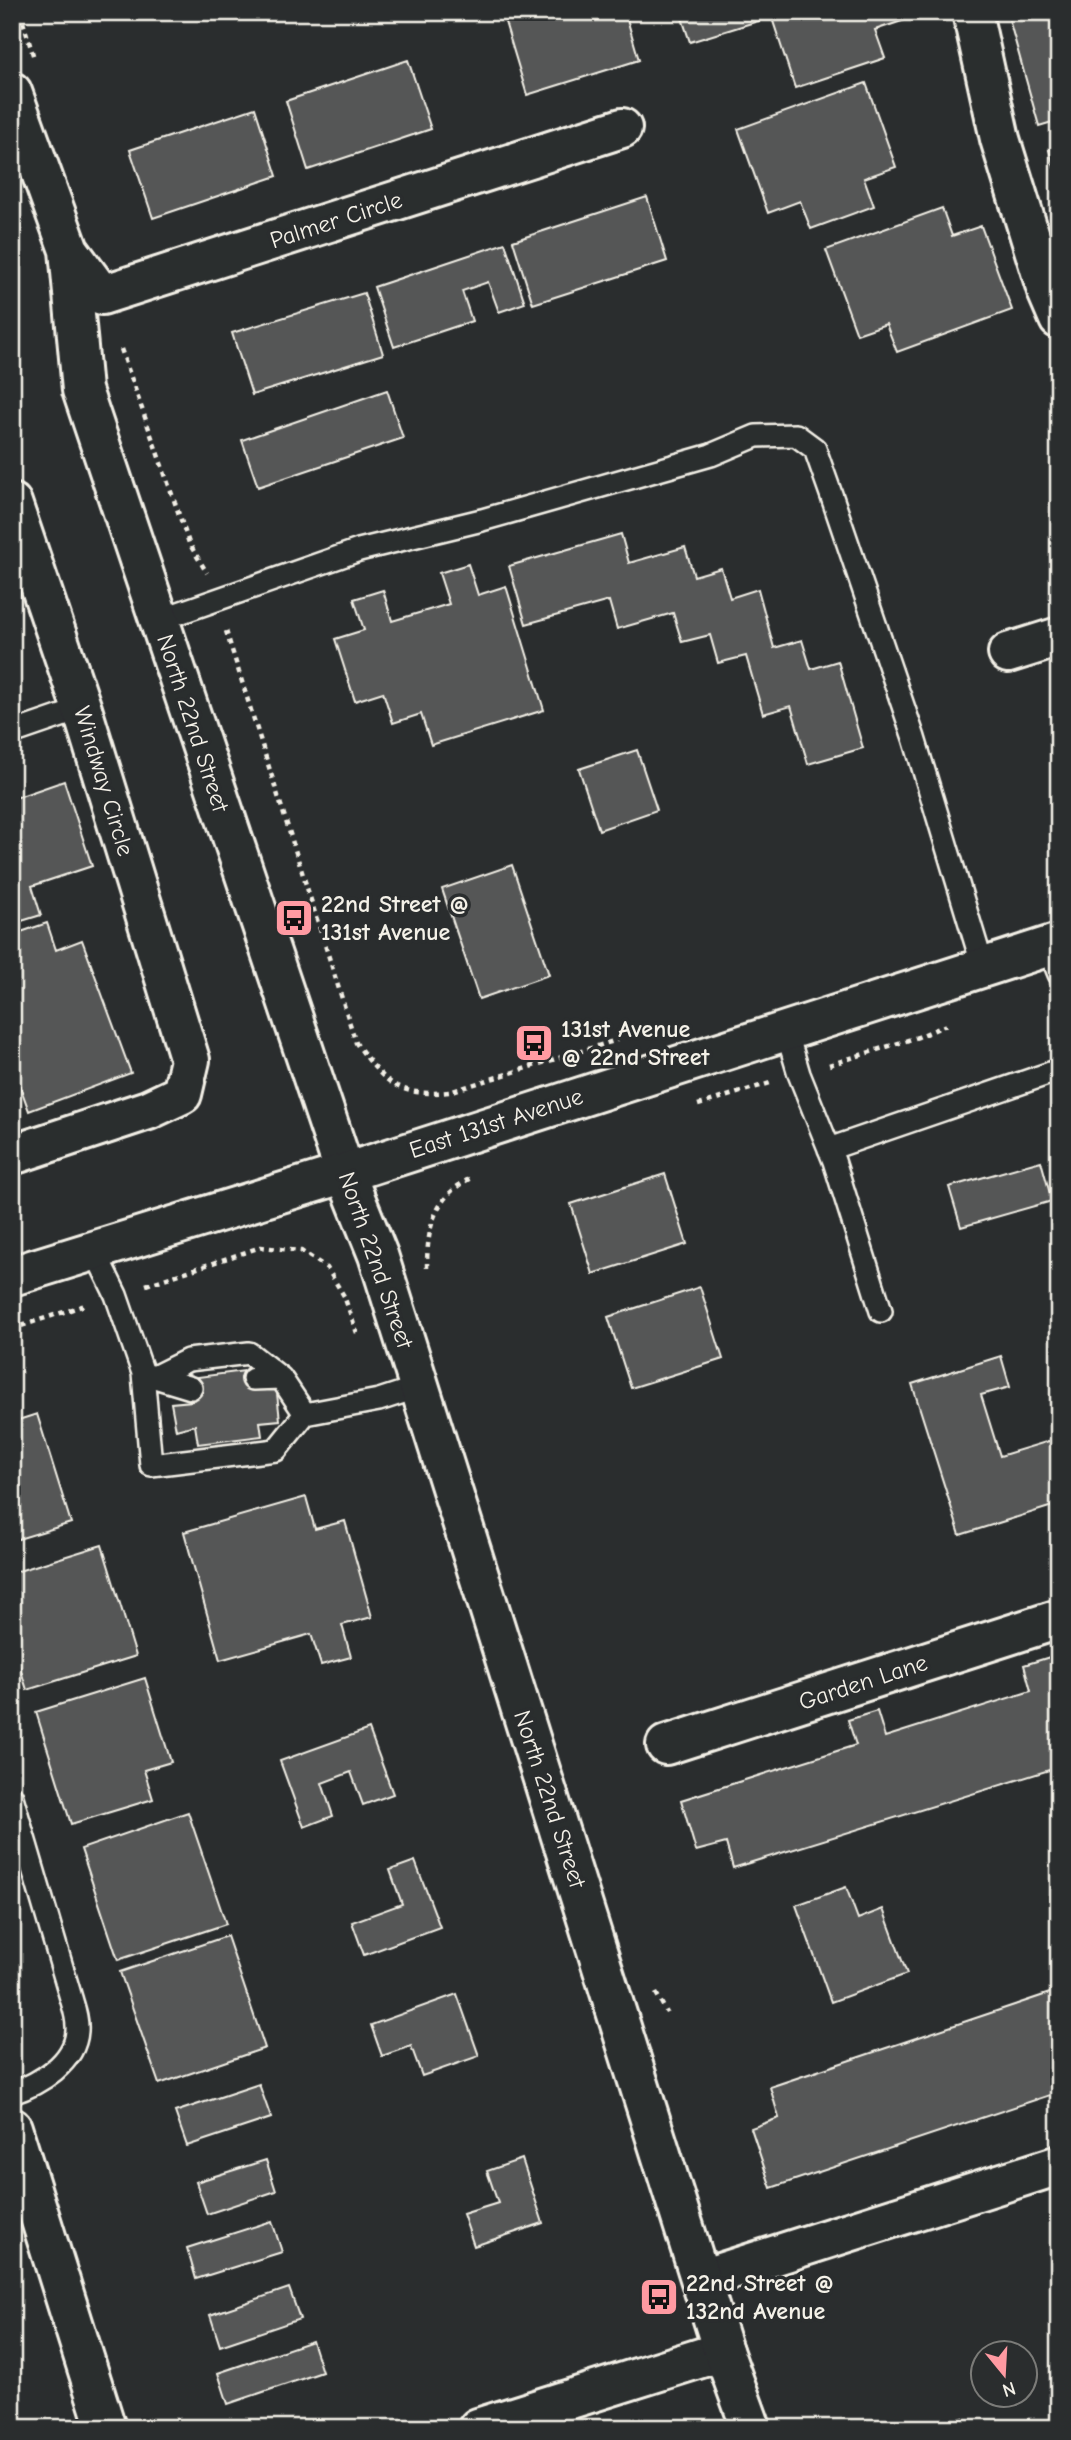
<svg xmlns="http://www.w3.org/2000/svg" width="1071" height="2440" viewBox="0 0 1071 2440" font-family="'Comic Neue',sans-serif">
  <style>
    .building { fill: #555756; stroke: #f4f1e8; stroke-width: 2 }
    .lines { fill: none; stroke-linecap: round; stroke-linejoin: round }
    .service-casing { stroke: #f4f1e8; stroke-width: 26 }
    .minor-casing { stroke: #f4f1e8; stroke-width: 44 }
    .tertiary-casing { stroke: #f4f1e8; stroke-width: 44 }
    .path { stroke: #f4f1e8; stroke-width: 4.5; stroke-dasharray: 5 5; stroke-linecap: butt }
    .service { stroke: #2a2d2e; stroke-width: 21 }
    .minor { stroke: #2a2d2e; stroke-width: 38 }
    .tertiary { stroke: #2a2d2e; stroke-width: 38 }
    .labels { text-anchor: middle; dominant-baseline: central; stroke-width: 7; stroke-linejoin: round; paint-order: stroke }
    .street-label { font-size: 24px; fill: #f4f1e8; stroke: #2a2d2e }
    .poi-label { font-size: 24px; font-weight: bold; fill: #f4f1e8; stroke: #2a2d2e; text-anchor: start }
  </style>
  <rect width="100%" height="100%" fill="#2a2d2e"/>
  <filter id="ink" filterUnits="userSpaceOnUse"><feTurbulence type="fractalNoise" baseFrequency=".0143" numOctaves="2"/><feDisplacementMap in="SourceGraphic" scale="14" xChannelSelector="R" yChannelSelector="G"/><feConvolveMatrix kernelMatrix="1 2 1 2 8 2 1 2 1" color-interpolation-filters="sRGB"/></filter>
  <g filter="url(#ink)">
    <!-- building -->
    <path class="building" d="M502 12H625L639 60 527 95Z
      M699 12H770L771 17 690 42 682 18Z
      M770 12H929L875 30 885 58 795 88Z
      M1007 12H1059V120L1039 126Z
      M408 60 431 129 308 170 286 101Z
      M866 83 896 167 864 178 874 206 811 229 800 201 768 213 738 129Z
      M255 108 277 176 153 218 130 150Z
      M1059 147V183L1049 150Z
      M647 197 667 261 533 304 513 241Z
      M942 208 952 236 981 226 1012 310 897 352 886 324 857 334 826 250Z
      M505 243 525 303 499 312 488 282 462 291 472 321 394 347 374 287Z
      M364 293 383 354 252 395 232 333Z
      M387 390 403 438 258 487 242 440Z
      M621 534 629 563 685 547 694 576 721 568 730 598 758 589 774 648 802 640 811 669 838 661 863 748 808 764 791 706 763 714 746 656 718 663 710 635 682 642 673 613 617 629 609 601 526 624 509 566Z
      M468 564 478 595 506 586 544 710 431 745 421 714 393 723 383 692 355 701 335 639 364 630 354 599 383 590 392 621 449 604 439 573Z
      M637 750 657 810 599 830 579 769Z
      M64 781 92 866 32 886 41 915 12 924V799Z
      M512 865 549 975 479 999 442 889Z
      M47 923 56 950 82 940 131 1073 29 1111 12 1064V935Z
      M1041 1161 1052 1201 961 1227 949 1187Z
      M665 1174 687 1244 593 1274 571 1204Z
      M700 1287 723 1359 631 1388 608 1317Z
      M1001 1356 1010 1387 981 1395 1000 1456 1059 1438V1504L960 1535 912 1384Z
      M252 1370 276 1385 280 1420 260 1422 262 1436 198 1444 195 1425 176 1430 171 1403 192 1401 190 1378Z
      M37 1414 71 1523 12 1541V1422Z
      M306 1497 315 1529 345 1521 372 1617 342 1625 351 1657 321 1665 311 1634 220 1660 184 1532Z
      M102 1545 136 1656 27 1690 12 1642V1573Z
      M1053 1656 1059 1676V1767L733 1868 726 1843 696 1851 681 1800 856 1745 848 1720 877 1711 885 1737 1031 1691 1024 1665Z
      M145 1678 171 1762 144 1770 153 1799 71 1824 36 1712Z
      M369 1729 393 1794 363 1805 351 1772 322 1783 333 1816 304 1827 280 1761Z
      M188 1812 226 1924 118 1960 81 1849Z
      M415 1861 440 1927 364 1955 352 1922 402 1904 390 1870Z
      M846 1887 858 1919 883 1909 907 1974 831 2002 796 1905Z
      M227 1936 265 2048 159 2084 120 1972Z
      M1059 1990V2092L771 2188 751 2128 779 2118 770 2087Z
      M457 1994 479 2056 422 2076 411 2046 382 2056 371 2025Z
      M259 2084 271 2118 187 2146 175 2112Z
      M522 2159 543 2223 474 2246 463 2214 498 2203 487 2171Z
      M266 2160 276 2191 207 2214 196 2182Z
      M272 2221 282 2252 196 2279 187 2248Z
      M289 2288 300 2319 220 2346 210 2315Z
      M312 2341 322 2372 228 2404 218 2373Z
      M963 2418 964 2428H938Z"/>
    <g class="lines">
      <!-- service casing -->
      <g class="service-casing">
        <path id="service" d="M159 620 359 550 482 520 711 455 756 436 796 435 815 449 832 497 914 738 983 967
          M12 733 82 709
          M1048 947 1059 974
          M786 1030 799 1074 834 1161 881 1311
          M829 1149 1059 1070
          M94 1250 116 1295 143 1373 151 1465 276 1450 305 1414 379 1400 419 1387
          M148 1375 191 1388
          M154 1377 188 1360 249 1353 281 1378 305 1414
          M253 1379 281 1378
          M12 1797 71 1998C74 2008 78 2019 77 2031 75 2063 39 2084 12 2093"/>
      </g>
      <!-- minor casing -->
      <g class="minor-casing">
        <path id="minor" d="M972 12 1000 139 1047 291 1059 319
          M12 92 69 250 82 390 345 1173
          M69 250 102 295 622 128
          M12 503 82 709 190 1060 182 1094 148 1110 12 1155
          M1008 653 1059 637
          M666 1745 1059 1619
          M12 2128 106 2428
          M701 2279 1059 2165
          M478 2428 723 2351"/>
      </g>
      <!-- tertiary casing -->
      <g class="tertiary-casing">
        <path id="tertiary" d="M345 1173 378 1255 723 2351 751 2428
          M12 1276 345 1173 1059 943"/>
      </g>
      <!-- path -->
      <path class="path" d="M20 12 34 58
        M121 349 189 543 207 573
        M226 631 356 1043C385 1083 397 1097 449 1092L617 1040
        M829 1065 918 1037 946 1025
        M698 1105 770 1083
        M427 1268C427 1227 434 1196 473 1177
        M146 1285 261 1247 301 1251 327 1268 344 1296 357 1333
        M12 1329 88 1304
        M656 1993 667 2013"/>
      <!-- service -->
      <use href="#service" class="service"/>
      <!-- minor -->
      <use href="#minor" class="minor"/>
      <!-- tertiary -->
      <use href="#tertiary" class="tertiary"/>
    </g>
  </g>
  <!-- icons -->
  <defs>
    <g id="bus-square" transform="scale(2.0125)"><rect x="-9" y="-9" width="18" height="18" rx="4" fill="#ff9aa2" stroke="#2a2d2e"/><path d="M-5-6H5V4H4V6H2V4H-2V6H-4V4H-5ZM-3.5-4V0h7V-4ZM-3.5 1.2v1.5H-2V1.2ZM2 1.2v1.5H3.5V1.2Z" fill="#111"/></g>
  </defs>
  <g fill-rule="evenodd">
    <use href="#bus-square" x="294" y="918"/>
    <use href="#bus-square" x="534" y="1043"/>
    <use href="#bus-square" x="659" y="2297"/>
  </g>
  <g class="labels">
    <!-- street labels -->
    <g class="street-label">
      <text transform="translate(336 220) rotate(-18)">Palmer Circle</text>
      <text transform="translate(193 723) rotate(72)">North 22nd Street</text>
      <text transform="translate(104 781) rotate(73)">Windway Circle</text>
      <text transform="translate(496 1123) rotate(-18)">East 131st Avenue</text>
      <text transform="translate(376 1260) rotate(71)">North 22nd Street</text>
      <text transform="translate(863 1682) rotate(-18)">Garden Lane</text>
      <text transform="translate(550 1799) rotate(72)">North 22nd Street</text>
    </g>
    <!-- poi labels -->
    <g class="poi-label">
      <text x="321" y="904">22nd Street @<tspan x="321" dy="28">131st Avenue</tspan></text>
      <text x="561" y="1029">131st Avenue<tspan x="561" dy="28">@ 22nd Street</tspan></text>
      <text x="686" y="2283">22nd Street @<tspan x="686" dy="28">132nd Avenue</tspan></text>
    </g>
  </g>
  <!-- margin -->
  <rect width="1071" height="2440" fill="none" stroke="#2a2d2e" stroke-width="42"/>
  <rect x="21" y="21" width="1029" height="2398" fill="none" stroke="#f4f1e8" stroke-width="2.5" filter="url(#ink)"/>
  <!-- north arrow -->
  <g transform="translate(1004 2374) rotate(162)"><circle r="33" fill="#2a2d2e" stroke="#7b7b78" stroke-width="2"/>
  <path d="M0-5L12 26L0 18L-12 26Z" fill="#ff9aa2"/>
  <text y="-10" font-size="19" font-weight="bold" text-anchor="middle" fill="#f4f1e8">N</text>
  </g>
</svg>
